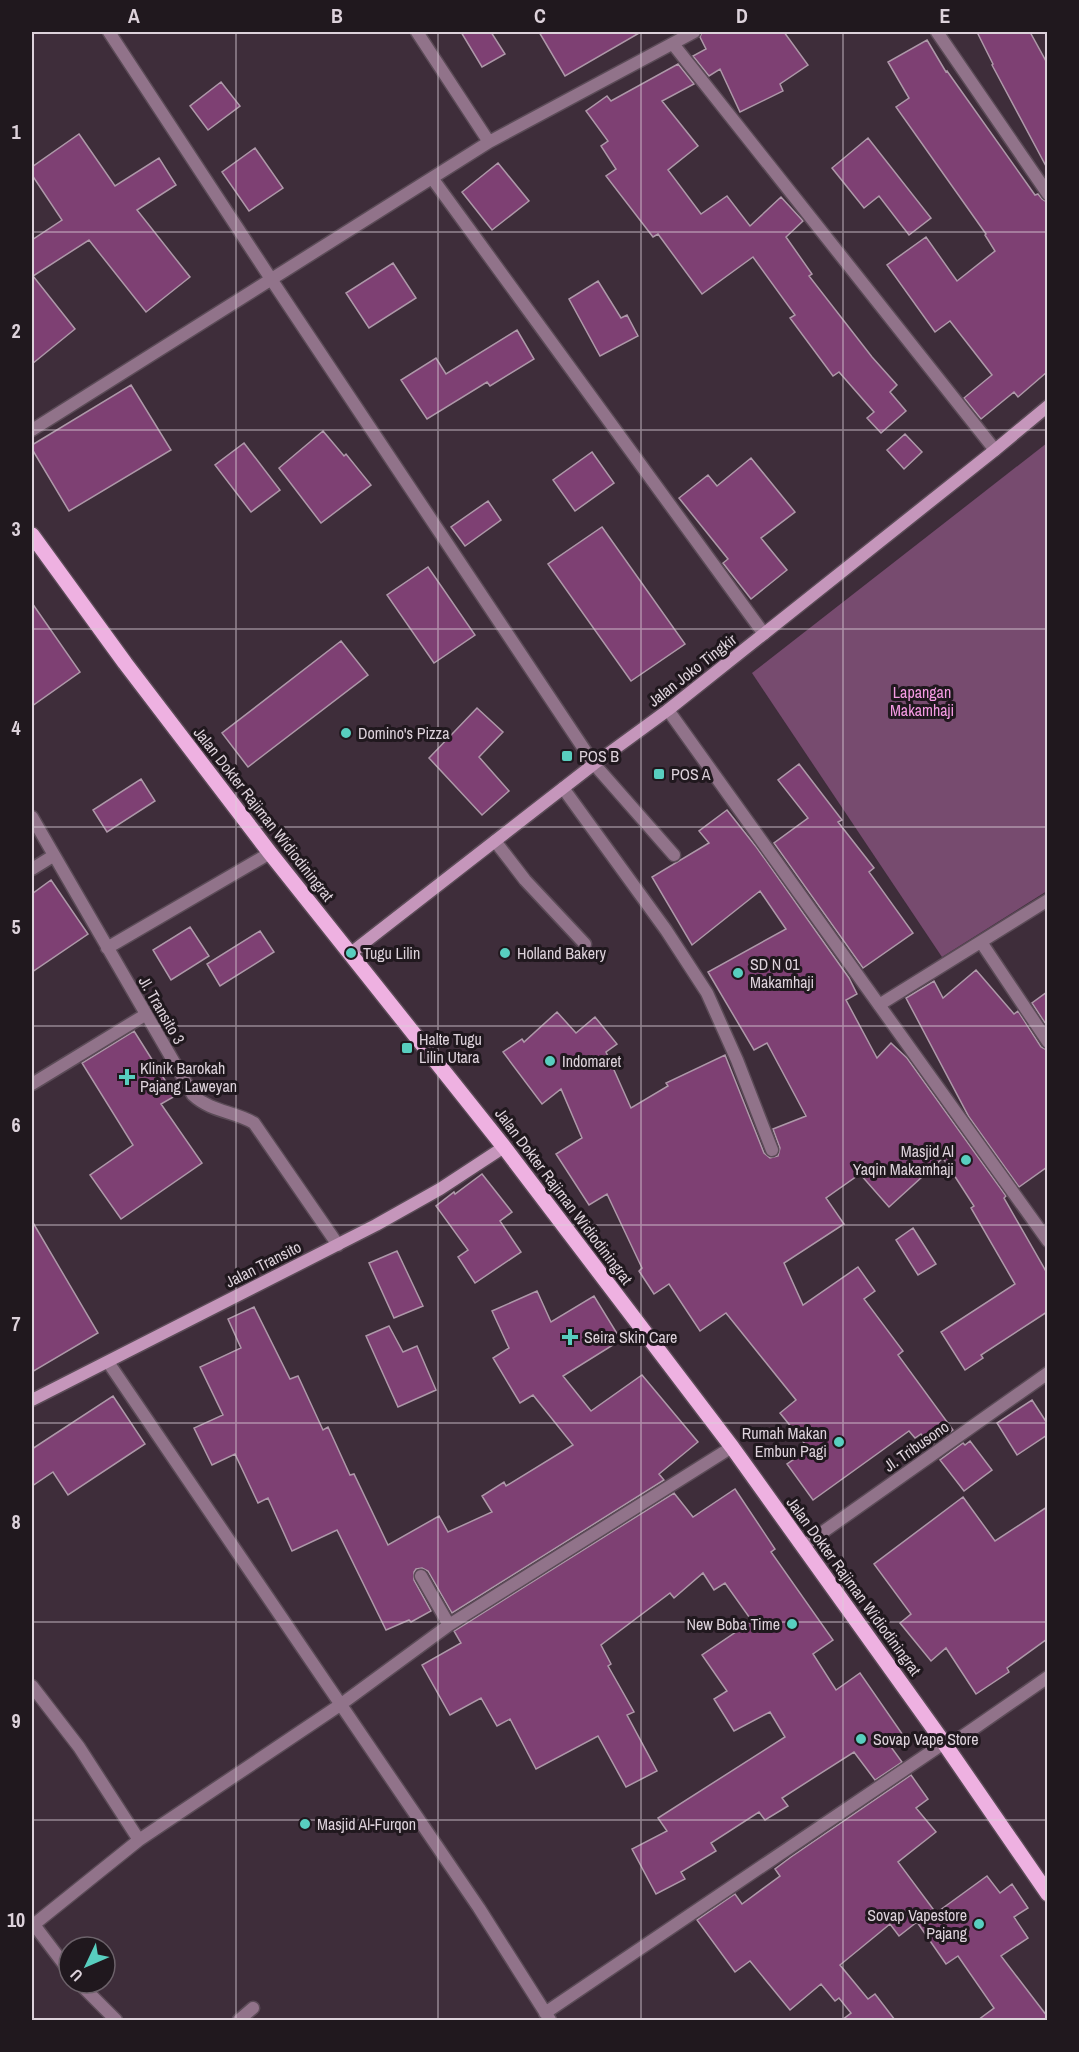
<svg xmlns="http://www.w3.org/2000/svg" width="1079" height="2052" viewBox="0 0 1079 2052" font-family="'Archivo Narrow',sans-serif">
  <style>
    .green { fill: #774b6f }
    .building { fill: #7e4073; stroke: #ae98a9; stroke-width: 1.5 }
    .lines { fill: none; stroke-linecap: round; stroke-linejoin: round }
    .service-casing { stroke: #5b4b57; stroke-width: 15 }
    .minor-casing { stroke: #5b4b57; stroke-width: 15 }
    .secondary-casing { stroke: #5b4b57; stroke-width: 15 }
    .primary-casing { stroke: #5b4b57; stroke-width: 18 }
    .service { stroke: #91738a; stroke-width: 12 }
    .minor { stroke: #91738a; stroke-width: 12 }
    .secondary { stroke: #c596bb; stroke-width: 12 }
    .primary { stroke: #eeb1e1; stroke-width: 15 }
    .grid { fill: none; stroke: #ddd2db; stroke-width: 1.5; stroke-opacity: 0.55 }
    .poi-dot { fill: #58cebf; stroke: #20181e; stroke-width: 2 }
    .labels { text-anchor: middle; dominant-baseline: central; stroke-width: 6; stroke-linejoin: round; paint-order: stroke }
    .street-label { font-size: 16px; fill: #ddd2db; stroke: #20181e }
    .park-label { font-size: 16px; fill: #f59be3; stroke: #20181e }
    .poi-label { font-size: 16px; fill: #ddd2db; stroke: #20181e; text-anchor: start }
    .neatline { fill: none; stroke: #ddd2db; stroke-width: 2 }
    .grid-label { font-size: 20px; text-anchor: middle; font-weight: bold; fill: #ddd2db }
  </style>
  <rect width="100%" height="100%" fill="#3e2d3a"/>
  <!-- green -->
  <path class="green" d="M1047 443V891L942 957 752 673Z"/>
  <!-- building -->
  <path class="building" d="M461 32H491L505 54 482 67Z
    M539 32H641L565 76Z
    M702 32H784L808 65 780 84 783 91 740 112 720 69 709 76 693 56 706 49 700 37Z
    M977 32H1030L1047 63V168L992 65 993 64Z
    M927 40 946 72 947 71 1035 195 1038 194 1042 199 1047 202V372L1018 397 1014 392 981 419 964 398 992 375 950 321 935 332 887 265 926 237 957 281 995 251 985 235 986 234 896 107 909 98 888 62Z
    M678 64 694 84 662 101 698 146 668 170 701 214 727 196 750 226 781 197 803 221 786 237 812 274 809 276 872 357 897 385 890 392 906 411 881 433 867 418 874 412 839 372 833 376 790 318 795 315 753 257 702 294 658 234 653 237 606 176 616 169 601 146 608 141 586 111 607 96 611 101Z
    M221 82 240 106 208 130 190 106Z
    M79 134 115 186 159 158 176 185 137 210 190 277 146 312 89 240 33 276 75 329 32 364V240L62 220 32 175V167Z
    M868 138 931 218 909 235 879 196 864 208 832 168Z
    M255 148 283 188 249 211 222 172Z
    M498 163 529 201 492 230 462 192Z
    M393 263 416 298 369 328 346 293Z
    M598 281 621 318 627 315 638 336 600 356 569 299Z
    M517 330 534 359 490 386 487 382 427 419 401 380 436 358 446 374Z
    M131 385 171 450 69 511 32 449V445Z
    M323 431 344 456 346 454 371 485 321 523 279 468Z
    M905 434 922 452 904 469 887 450Z
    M244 443 280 490 251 512 215 465Z
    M592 452 614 483 575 511 553 480Z
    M751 458 795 512 761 538 787 570 751 599 723 563 728 559 679 498 708 475 717 486Z
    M488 501 501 520 465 546 451 527Z
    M602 527 685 644 631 681 548 564Z
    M428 567 475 635 434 663 387 595Z
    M32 603 80 672 32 706Z
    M341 641 368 675 248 767 222 733Z
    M477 708 503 732 479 757 509 791 482 815 429 758Z
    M799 764 842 820 838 822 874 868 869 872 913 933 863 968 774 843 808 818 778 780Z
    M141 779 155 801 107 832 93 810Z
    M727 810 757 848 849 978 857 994 846 1000 877 1058 891 1043 907 1058 1006 1196 1004 1198 1047 1273V1312L981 1355 983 1358 965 1370 941 1332 1015 1284 971 1208 974 1206 943 1158 889 1207 860 1174 826 1198 844 1224 784 1263 803 1305 858 1267 875 1291 864 1299 903 1351 898 1355 953 1430 930 1446 921 1434 915 1438 909 1431 813 1500 787 1464 809 1449 780 1413 796 1400 726 1313 700 1331 669 1284 654 1294 639 1271 642 1268 607 1194 589 1205 556 1154 582 1138 561 1089 542 1104 503 1052 522 1039 524 1042 557 1012 576 1033 595 1017 617 1044 606 1052 631 1108 668 1086 666 1083 725 1055 764 1153 770 1158 778 1156 780 1148 773 1129 806 1116 767 1043 754 1050 708 972 786 929 760 891 692 945 652 877 709 843 699 831Z
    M51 880 88 934 32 972V894Z
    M190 927 209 956 171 980 153 950Z
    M260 931 274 952 220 986 207 964Z
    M976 970 1014 1014 1018 1011 1041 1047 1047 1050V1167L1019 1187 969 1117 906 998 934 981 943 998Z
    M1047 992V1026L1032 1003Z
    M134 1031 175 1096 161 1104 202 1163 121 1219 90 1175 133 1145 82 1063Z
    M482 1174 512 1212 500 1221 521 1252 475 1283 458 1257 468 1250 436 1206 454 1192 455 1194Z
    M32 1221 98 1333 32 1372Z
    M913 1228 936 1264 918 1275 896 1240Z
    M397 1251 423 1306 394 1318 369 1263Z
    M537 1291 551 1322 594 1296 621 1340 563 1376 591 1411 642 1375 698 1442 659 1474 664 1480 452 1613 428 1571 422 1568 416 1569 414 1572V1580L431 1611 411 1622 409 1620 386 1630 337 1530 292 1551 268 1498 258 1503 235 1454 212 1465 194 1428 223 1415 200 1367 241 1348 228 1319 254 1307 290 1379 298 1376 323 1430 328 1427 350 1475 354 1474 388 1545 439 1516 448 1532 492 1512 482 1496 504 1482 506 1486 573 1445 533 1395 520 1403 493 1358 509 1348 492 1311Z
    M389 1326 403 1352 417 1346 436 1390 398 1407 366 1336Z
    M113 1396 145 1444 68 1495 53 1472 32 1486V1449Z
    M1032 1400 1047 1423V1435L1017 1455 997 1423Z
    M970 1441 992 1470 964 1491 940 1460 963 1443 965 1445Z
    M735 1489 775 1549 771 1552 833 1640 813 1654 836 1690 860 1673 905 1738 891 1747 902 1762 875 1780 854 1752 782 1798 788 1806 765 1820 759 1812 711 1843 716 1851 681 1872 685 1879 656 1894 632 1849 667 1831 658 1818 785 1737 770 1712 734 1731 714 1699 727 1691 702 1655 752 1621 725 1583 714 1590 703 1573 674 1598 670 1593 601 1645 611 1664 608 1666 634 1712 627 1715 657 1771 626 1787 598 1736 536 1769 510 1719 497 1726 481 1698 450 1715 422 1665 461 1643 454 1631 674 1493 693 1517Z
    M963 1497 995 1541 1047 1507V1639L1007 1668 1009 1672 976 1694 946 1648 931 1661 900 1623 911 1614 874 1564Z
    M911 1775 928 1799 916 1808 936 1832 898 1862 936 1913 987 1876 1000 1893 1012 1884 1028 1908 1014 1917 1028 1938 1001 1956 1047 2016V2020H978L994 2008 958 1956 946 1964 917 1922 899 1936 890 1924 840 1965 868 1999 875 1994 895 2020H842L851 2013 839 1998 835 2001 821 1984 790 2010 750 1961 735 1972 697 1920 735 1894 742 1904 780 1876 775 1869 791 1857Z"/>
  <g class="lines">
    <!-- service casing -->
    <g class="service-casing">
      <path id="service" d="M594 764 674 855
        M495 841 525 880 585 944"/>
    </g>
    <!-- minor casing -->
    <g class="minor-casing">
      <path id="minor" d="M109 32 271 279 594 764
        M417 32 489 142
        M937 32 1048 194
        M673 44 995 450
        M432 178 764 634
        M32 430 489 142 694 32
        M668 710 1048 1241
        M563 788 666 930 707 993 737 1060 772 1150
        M32 817 193 1095C211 1112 234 1111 254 1123L338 1245
        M32 869 53 856
        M981 942 1048 1042
        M107 948 270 853
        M879 1005 1048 900
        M32 1084 145 1015
        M108 1362 479 1908 550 2020
        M803 1546 1048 1373
        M421 1576 449 1625
        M32 1686 79 1747 139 1840
        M947 1747 1048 1677
        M32 1922 69 1971
        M32 1926 139 1840 340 1705 449 1625 732 1447
        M79 1983 116 2020
        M545 2013 944 1743
        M239 2020 253 2008"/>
    </g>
    <!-- secondary casing -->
    <g class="secondary-casing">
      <path id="secondary" d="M351 953 594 764 668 710 995 450 1048 406
        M32 1400 376 1225 440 1189 504 1147"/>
    </g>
    <!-- primary casing -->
    <g class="primary-casing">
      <path id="primary" d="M32 535 125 663 270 853 504 1147 732 1447 944 1743 1048 1894"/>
    </g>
    <!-- service -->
    <use href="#service" class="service"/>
    <!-- minor -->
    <use href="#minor" class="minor"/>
    <!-- secondary -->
    <use href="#secondary" class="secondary"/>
    <!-- primary -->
    <use href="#primary" class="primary"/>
  </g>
  <!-- grid -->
  <path class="grid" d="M236 32V2020M438 32V2020M641 32V2020M843 32V2020M32 232H1048M32 430H1048M32 629H1048M32 827H1048M32 1026H1048M32 1225H1048M32 1423H1048M32 1622H1048M32 1820H1048"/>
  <!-- markers -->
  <g class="poi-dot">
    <circle cx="346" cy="733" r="6"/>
    <rect x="561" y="750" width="12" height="12" rx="3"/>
    <rect x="653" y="768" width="12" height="12" rx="3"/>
    <circle cx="351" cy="953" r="6"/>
    <circle cx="505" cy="953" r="6"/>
    <circle cx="738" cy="973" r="6"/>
    <rect x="401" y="1042" width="12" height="12" rx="3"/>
    <circle cx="550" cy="1061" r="6"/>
    <path d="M124 1068h6v6h6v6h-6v6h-6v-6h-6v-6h6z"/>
    <circle cx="966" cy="1160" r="6"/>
    <path d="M567 1328h6v6h6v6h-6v6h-6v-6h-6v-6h6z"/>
    <circle cx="839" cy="1442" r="6"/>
    <circle cx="792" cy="1624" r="6"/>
    <circle cx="861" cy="1739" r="6"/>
    <circle cx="305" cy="1824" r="6"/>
    <circle cx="979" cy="1924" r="6"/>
  </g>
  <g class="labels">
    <!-- street labels -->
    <g class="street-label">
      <text transform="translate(692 670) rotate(-38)">Jalan Joko Tingkir</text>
      <text transform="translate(264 814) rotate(52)">Jalan Dokter Rajiman Widiodiningrat</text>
      <text transform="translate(162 1010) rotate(60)">Jl. Transito 3</text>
      <text transform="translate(564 1196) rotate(53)">Jalan Dokter Rajiman Widiodiningrat</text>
      <text transform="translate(263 1264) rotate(-27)">Jalan Transito</text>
      <text transform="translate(916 1446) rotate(-35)">Jl. Tribusono</text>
      <text transform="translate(854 1586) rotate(54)">Jalan Dokter Rajiman Widiodiningrat</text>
    </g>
    <!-- park labels -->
    <g class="park-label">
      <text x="922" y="692">Lapangan<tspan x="922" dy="18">Makamhaji</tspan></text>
    </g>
    <!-- poi labels -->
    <g class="poi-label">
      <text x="358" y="733">Domino's Pizza</text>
      <text x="579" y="756">POS B</text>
      <text x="671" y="774">POS A</text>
      <text x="363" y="953">Tugu Lilin</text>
      <text x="517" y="953">Holland Bakery</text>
      <text x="750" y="964">SD N 01<tspan x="750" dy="18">Makamhaji</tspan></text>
      <text x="419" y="1039">Halte Tugu<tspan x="419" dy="18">Lilin Utara</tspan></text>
      <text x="562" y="1061">Indomaret</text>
      <text x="140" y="1068">Klinik Barokah<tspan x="140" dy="18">Pajang Laweyan</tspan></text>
      <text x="954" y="1151" text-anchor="end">Masjid Al<tspan x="954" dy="18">Yaqin Makamhaji</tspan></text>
      <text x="584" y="1337">Seira Skin Care</text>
      <text x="827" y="1433" text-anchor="end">Rumah Makan<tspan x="827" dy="18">Embun Pagi</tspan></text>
      <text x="780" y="1624" text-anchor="end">New Boba Time</text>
      <text x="873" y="1739">Sovap Vape Store</text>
      <text x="317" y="1824">Masjid Al-Furqon</text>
      <text x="967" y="1915" text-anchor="end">Sovap Vapestore<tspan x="967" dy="18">Pajang</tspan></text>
    </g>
  </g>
  <!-- border -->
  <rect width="1079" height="2052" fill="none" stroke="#20181e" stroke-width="66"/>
  <!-- north arrow -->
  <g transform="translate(87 1965) rotate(226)"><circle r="28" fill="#20181e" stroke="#6c626a" stroke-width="1.5"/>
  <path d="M0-4.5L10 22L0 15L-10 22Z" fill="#58cebf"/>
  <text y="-9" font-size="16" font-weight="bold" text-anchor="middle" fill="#ddd2db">U</text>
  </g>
  <rect x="33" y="33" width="1013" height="1986" class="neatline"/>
  <g class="grid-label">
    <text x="134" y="23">A</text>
    <text x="337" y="23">B</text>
    <text x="540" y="23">C</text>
    <text x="742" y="23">D</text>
    <text x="945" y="23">E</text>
    <text x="16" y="139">1</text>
    <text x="16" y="338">2</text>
    <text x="16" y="536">3</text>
    <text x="16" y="735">4</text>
    <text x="16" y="934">5</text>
    <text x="16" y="1132">6</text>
    <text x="16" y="1331">7</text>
    <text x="16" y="1529">8</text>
    <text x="16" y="1728">9</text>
    <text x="16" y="1927">10</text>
  </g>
</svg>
